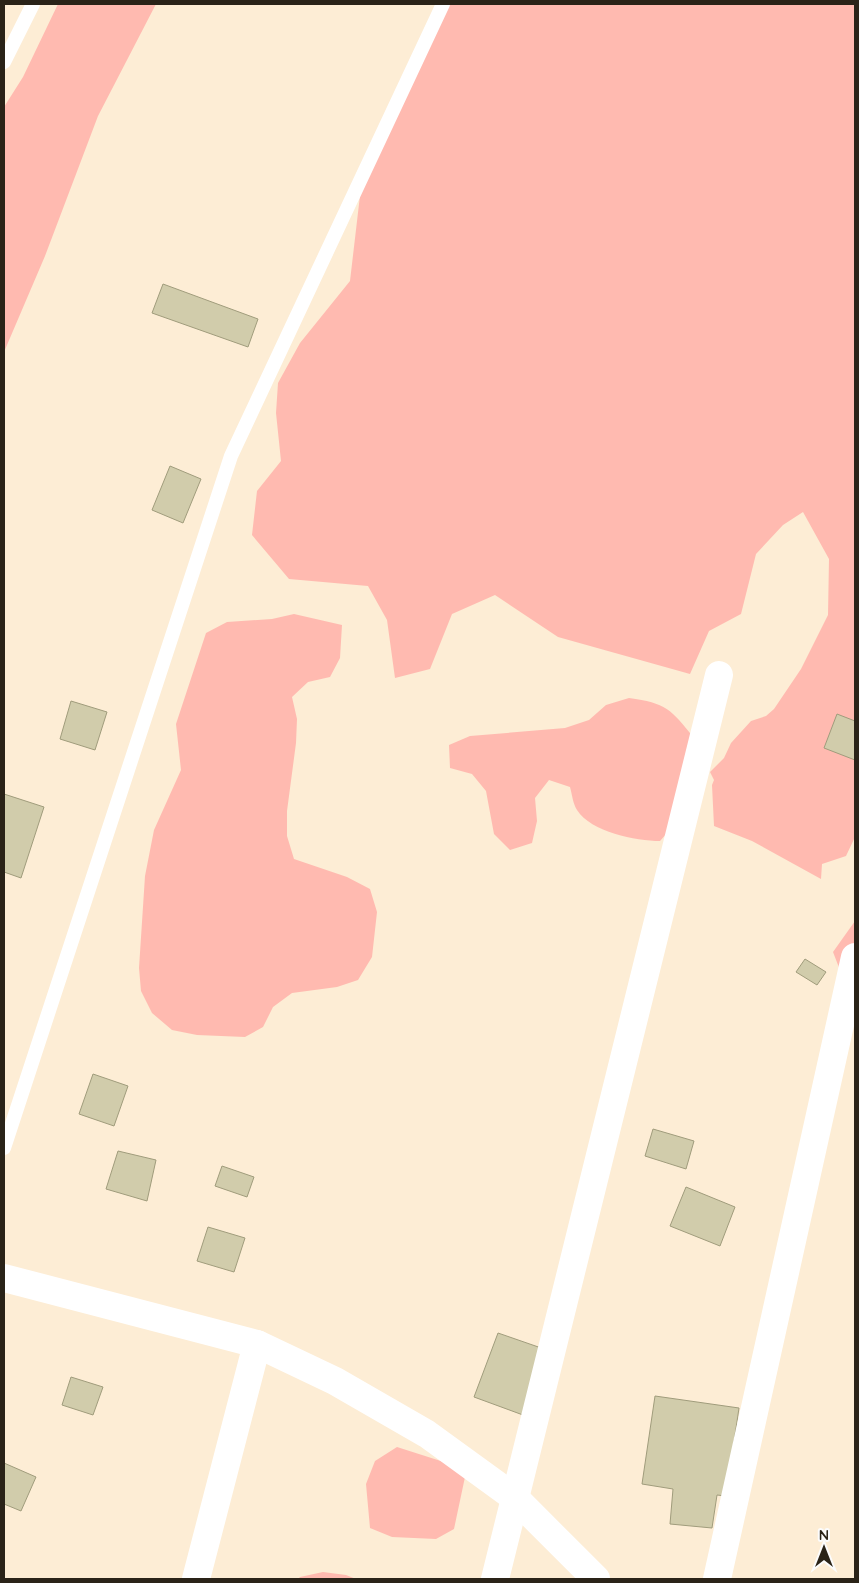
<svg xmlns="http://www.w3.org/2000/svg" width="859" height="1583" viewBox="0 0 859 1583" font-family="Quicksand,sans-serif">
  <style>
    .green { fill: #ffbab0 }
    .building { fill: #d1ccab; stroke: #a09c7c }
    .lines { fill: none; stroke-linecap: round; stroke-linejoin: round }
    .service { stroke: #fff; stroke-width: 14 }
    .minor { stroke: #fff; stroke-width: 28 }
    .tertiary { stroke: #fff; stroke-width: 28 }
  </style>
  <rect width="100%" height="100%" fill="#fdedd5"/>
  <!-- green -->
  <path class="green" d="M58 4H156L98 116 45 256 4 352V107L23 77Z
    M444 4H855V837L846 856 822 864 821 879 752 841 714 826 712 785 714 780 710 772 724 758 731 743 751 721 766 716 774 709 801 669 828 615 829 559 803 512 783 525 756 554 741 614 709 631 690 674 558 637 495 595 452 614 430 669 395 678 387 620 368 586 289 579 252 535 257 491 281 461 276 413 278 383 300 343 350 281 363 170Z
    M294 614 342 625 340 658 330 677 308 682 292 697 297 719 296 743 287 811V836L294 859 347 877 370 889 377 912 372 957 358 980 337 987 292 993 273 1007 263 1027 245 1037 197 1035 172 1030 152 1013 141 991 139 968 145 876 154 830 181 770 176 724 206 633 227 622 272 619Z
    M629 698C666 703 671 709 694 738L675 824 660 841C636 841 591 832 577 810 573 804 572 794 570 787L549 780 535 798 537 821 532 843 510 850 494 834 486 791 472 774 450 768 449 745 470 736 565 728 589 720 606 705Z
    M855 921V999L850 996 833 952Z
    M397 1447 447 1463 465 1477 454 1529 436 1539 392 1537 370 1528 366 1484 375 1461Z
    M323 1572 346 1575 356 1579H298L300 1577Z"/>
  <!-- building -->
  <path class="building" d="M163 284 258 319 248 347 152 313Z
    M170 466 201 479 183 523 152 510Z
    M71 701 107 712 95 750 60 739Z
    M837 714 855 721V760L824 748Z
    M4 794 44 807 21 878 4 872Z
    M805 959 826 972 817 985 796 972Z
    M93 1074 128 1086 114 1126 79 1114Z
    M653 1129 694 1141 686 1169 645 1156Z
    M118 1151 156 1160 147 1201 106 1189Z
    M222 1166 254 1177 247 1197 215 1186Z
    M686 1187 735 1207 720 1246 670 1226Z
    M208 1227 245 1238 234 1272 197 1261Z
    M498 1333 547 1350 523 1415 474 1397Z
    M71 1377 103 1387 93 1415 62 1405Z
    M655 1396 739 1408 726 1496 717 1495 712 1528 670 1524 673 1489 642 1484Z
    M4 1463 36 1477 21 1511 4 1504Z"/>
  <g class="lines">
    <!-- service -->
    <path class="service" d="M4 62 33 4
      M4 1148 231 456 443 4"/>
    <!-- minor -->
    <path class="minor" d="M196 1579 257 1344
      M495 1579 719 675
      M717 1579 855 957"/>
    <!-- tertiary -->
    <path class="tertiary" d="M4 1278 257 1344 335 1381 427 1434 515 1498 596 1579"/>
  </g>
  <!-- border -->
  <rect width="859" height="1583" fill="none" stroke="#2a2318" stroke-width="10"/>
  <!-- north arrow -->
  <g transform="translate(824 1548)" stroke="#fcfcfc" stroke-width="4" paint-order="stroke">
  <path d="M0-4L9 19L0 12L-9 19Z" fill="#2a2318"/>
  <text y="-8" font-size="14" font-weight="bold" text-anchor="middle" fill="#2a2318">N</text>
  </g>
</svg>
